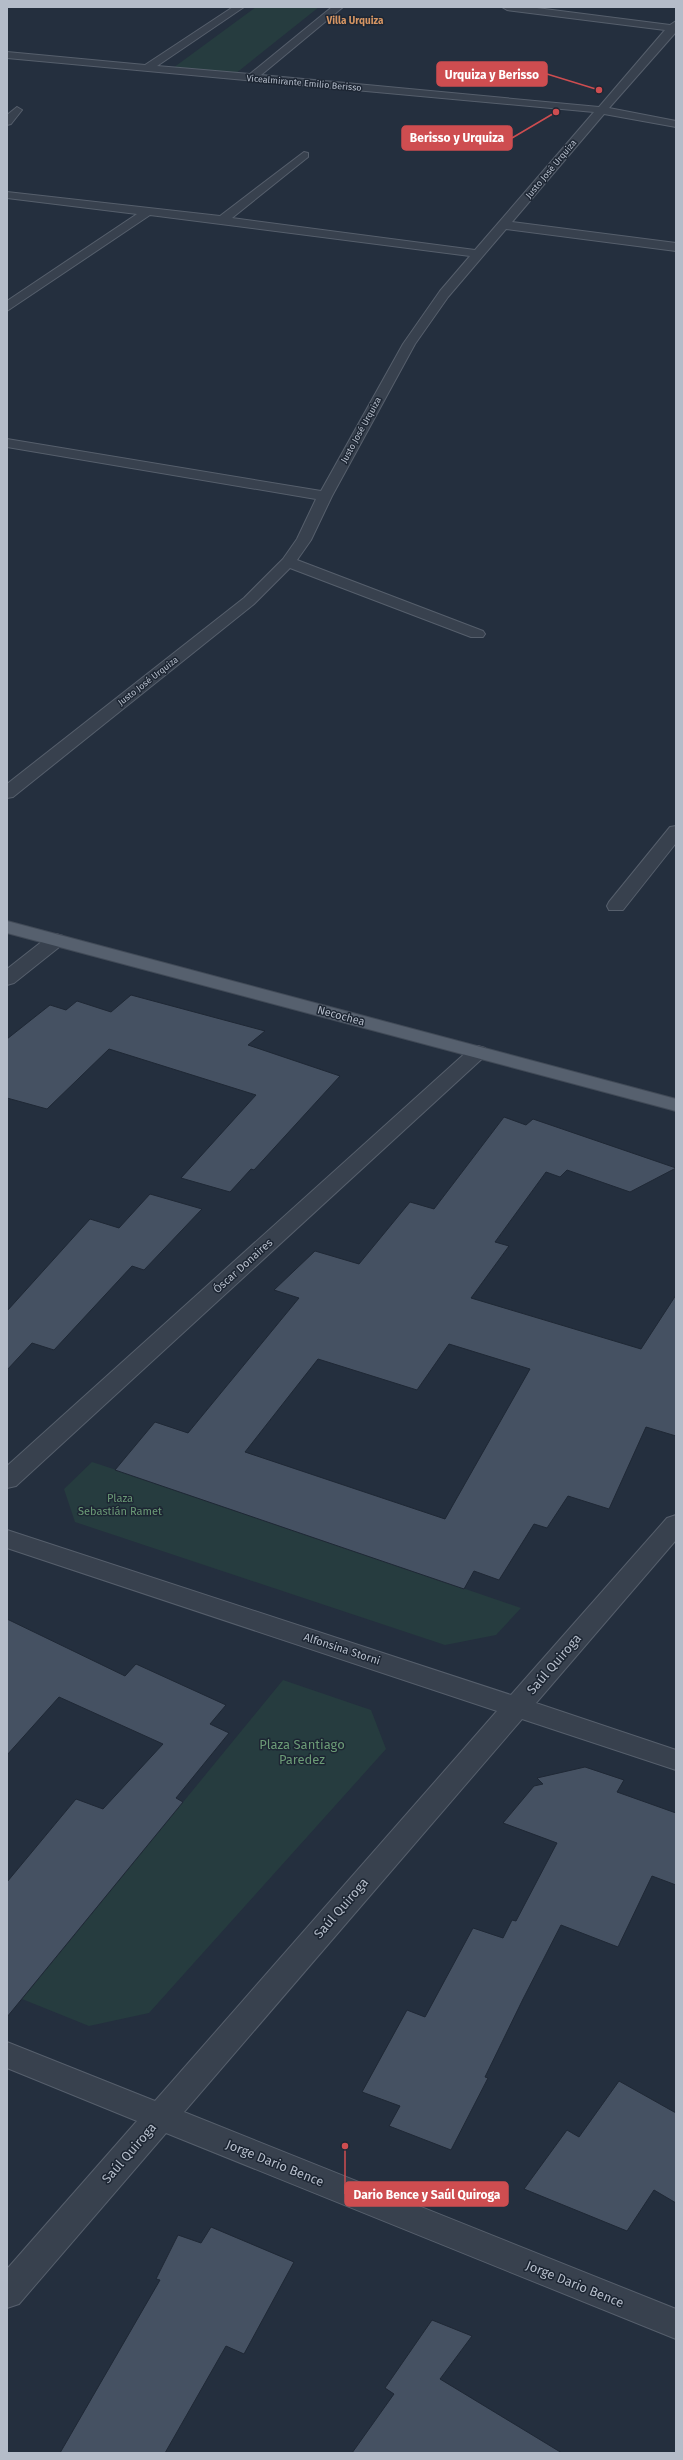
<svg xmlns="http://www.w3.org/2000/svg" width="683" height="2460" viewBox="0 0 683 2460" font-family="'Fira Sans',sans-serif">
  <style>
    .green { fill: #263c3f }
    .building { fill: #455162; stroke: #1f2835; fill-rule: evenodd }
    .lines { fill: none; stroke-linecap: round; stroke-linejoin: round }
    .minor-casing { stroke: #565f6c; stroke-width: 2 }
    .major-casing { stroke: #414a57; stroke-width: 2 }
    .minor { fill: #38414e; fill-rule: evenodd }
    .major { fill: #56606e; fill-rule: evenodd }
    .labels { text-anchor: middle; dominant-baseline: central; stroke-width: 3; stroke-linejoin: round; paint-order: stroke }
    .far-street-label { font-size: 9px; fill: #b4bcc9; stroke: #1d2633 }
    .far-neighbourhood-label { font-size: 10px; font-weight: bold; fill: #d59563; stroke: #1d2633 }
    .street-label { font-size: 11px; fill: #b4bcc9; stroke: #1d2633 }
    .park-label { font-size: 11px; fill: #6b9a76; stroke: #1d2633 }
    .near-street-label { font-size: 13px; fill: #b4bcc9; stroke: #1d2633 }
    .near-park-label { font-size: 13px; fill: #6b9a76; stroke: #1d2633 }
    .leader { fill: none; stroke: #ce4d50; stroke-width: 1.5 }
    .callout-dot { fill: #ce4d50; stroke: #1d2633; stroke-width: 1.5 }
    .callout { fill: #ce4d50; stroke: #ce4d50; stroke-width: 1.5 }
    .callout-label { font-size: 12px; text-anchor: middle; font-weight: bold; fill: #fff }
  </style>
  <rect width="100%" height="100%" fill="#242f3e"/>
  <!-- green -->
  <path class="green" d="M256 7H319L235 74 173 68Z
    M92 1462 144 1479 521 1608 496 1635 445 1645 75 1522 64 1489Z
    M283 1680 371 1710 386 1749 149 2013 89 2026 22 1999Z"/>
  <!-- building -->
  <path class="building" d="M131 995 265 1031 248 1045 340 1076 254 1170 251 1169 230 1192 181 1178 256 1095 109 1049 47 1109 7 1098V1039L50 1005 66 1010 77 1001 111 1012Z
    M504 1117 526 1125 533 1119 676 1168 630 1192 567 1170 560 1177 546 1172 495 1242 509 1246 471 1298 641 1349 676 1295V1436L646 1427 609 1509 568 1496 547 1528 534 1524 499 1580 474 1571 464 1589 115 1470 155 1422 188 1433 299 1298 274 1290 315 1251 359 1264 410 1202 434 1209ZM449 1344 530 1369 445 1519 245 1452 318 1359 417 1390Z
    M150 1194 202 1209 144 1270 132 1266 54 1350 32 1343 7 1370V1311L90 1219 119 1228Z
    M7 1619 125 1676 136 1664 226 1705 210 1724 229 1733 176 1798 183 1802 7 2017V1882L76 1799 103 1809 163 1744 59 1697 7 1755Z
    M585 1767 624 1780 617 1792 676 1813V1885L652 1876 618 1947 561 1925 523 1999 485 2077 488 2078 451 2150 389 2126 400 2106 362 2092 407 2010 425 2017 473 1928 503 1938 512 1920 516 1921 557 1843 503 1823 534 1786 543 1784 537 1778Z
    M619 2081 676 2113V2203L654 2190 627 2231 524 2189 567 2130 579 2137Z
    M211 2227 294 2262 244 2354 226 2346 165 2453H60L160 2280 156 2279 178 2235 201 2243Z
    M432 2320 472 2336 440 2379 562 2453H352L394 2394 385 2388Z"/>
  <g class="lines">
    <!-- minor casing -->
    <g class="minor-casing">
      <path id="minor" d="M233 7H244L157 66 250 74 332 7H343L261 75 599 107 665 30 507 10 502 7H529L670 25 676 21V32L609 108 676 121V127L604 114 512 222 676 243V251L506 229 448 297 415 344 332 496 311 540 297 560 483 631 485 634 483 637H471L290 568 254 604 13 797 7 798V784L244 598 283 559 297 539 316 499 7 447V439L321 491 403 344 440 291 470 256 150 215 7 311V301L137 214 7 198V192L220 216 304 152 308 153V157L232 218 475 250 594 112 7 58V52L145 65Z
        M17 107 22 110 11 124 7 125V115Z
        M676 826V843L623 910H609L607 906 609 902 670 827Z
        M56 934 63 936 66 940 63 944 14 983 7 985V969L49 936Z
        M478 1046 485 1048 488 1052 485 1056 16 1486 7 1488V1466L471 1048Z
        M676 1515V1540L536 1703 676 1750V1770L522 1719 184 2112 676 2309V2339L166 2133 19 2304 7 2308V2269L137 2121 7 2068V2042L155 2101 497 1711 7 1548V1530L511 1695 667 1518Z"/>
    </g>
    <!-- major casing -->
    <g class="major-casing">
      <path id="major" d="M7 921 676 1099V1111L7 933Z"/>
    </g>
    <!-- minor -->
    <use href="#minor" class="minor"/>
    <!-- major -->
    <use href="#major" class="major"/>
  </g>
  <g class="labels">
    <!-- far-street labels -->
    <g class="far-street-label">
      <text transform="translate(304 83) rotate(5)">Vicealmirante Emilio Berisso</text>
      <text transform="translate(551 169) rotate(-50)">Justo José Urquiza</text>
      <text transform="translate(361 430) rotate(-61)">Justo José Urquiza</text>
      <text transform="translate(148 681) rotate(-38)">Justo José Urquiza</text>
    </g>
    <!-- far-neighbourhood labels -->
    <g class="far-neighbourhood-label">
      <text x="355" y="21">Villa Urquiza</text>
    </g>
    <!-- street labels -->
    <g class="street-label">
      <text transform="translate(341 1016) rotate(15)">Necochea</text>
      <text transform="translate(243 1266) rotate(-42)">Óscar Donaires</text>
      <text transform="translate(342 1649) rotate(18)">Alfonsina Storni</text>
    </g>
    <!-- park labels -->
    <g class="park-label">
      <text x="120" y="1498">Plaza<tspan x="120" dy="13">Sebastián Ramet</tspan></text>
    </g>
    <!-- near-street labels -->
    <g class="near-street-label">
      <text transform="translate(554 1664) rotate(-49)">Saúl Quiroga</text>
      <text transform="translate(341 1908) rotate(-49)">Saúl Quiroga</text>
      <text transform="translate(129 2153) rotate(-49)">Saúl Quiroga</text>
      <text transform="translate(275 2163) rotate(22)">Jorge Dario Bence</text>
      <text transform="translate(575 2284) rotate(22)">Jorge Dario Bence</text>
    </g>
    <!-- near-park labels -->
    <g class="near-park-label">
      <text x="302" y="1744">Plaza Santiago<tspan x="302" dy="15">Paredez</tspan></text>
    </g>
  </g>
  <!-- callouts -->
  <path class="leader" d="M599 90L547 74M556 112L512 138M345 2146L345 2194"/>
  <g class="callout-dot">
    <circle cx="599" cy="90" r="4"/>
    <circle cx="556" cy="112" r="4"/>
    <circle cx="345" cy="2146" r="4"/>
  </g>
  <g class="callout">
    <rect x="437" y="62" width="110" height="24" rx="4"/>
    <rect x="402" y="126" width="110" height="24" rx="4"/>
    <rect x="345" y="2182" width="163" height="24" rx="4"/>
  </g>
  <g class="callout-label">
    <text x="492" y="79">Urquiza y Berisso</text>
    <text x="457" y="142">Berisso y Urquiza</text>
    <text x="427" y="2199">Dario Bence y Saúl Quiroga</text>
  </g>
  <!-- border -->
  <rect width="683" height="2460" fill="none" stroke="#b4bcc9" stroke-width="16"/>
</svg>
